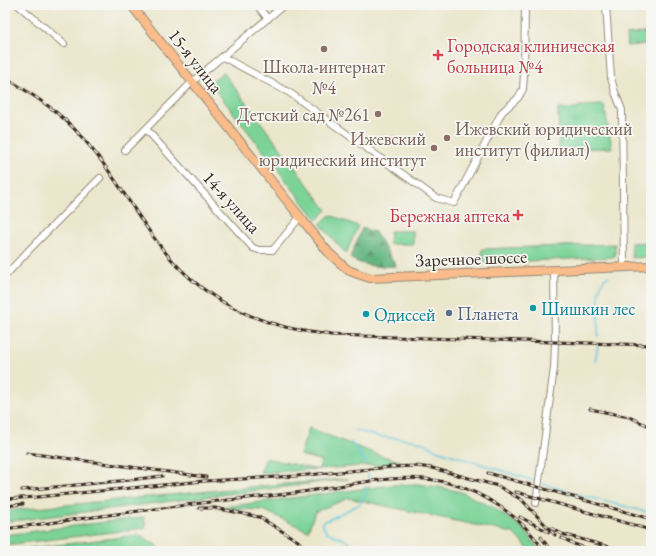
<svg xmlns="http://www.w3.org/2000/svg" width="656" height="556" viewBox="0 0 656 556" font-family="'EB Garamond',serif">
  <style>
    .green { fill: #7bd398; stroke: #5b7e5b }
    .forest { fill: url(#forest-firs); stroke: #50704f }
    .park { fill: url(#park-crowns); stroke: #5b7e5b }
    .lines { fill: none; stroke-linecap: round; stroke-linejoin: round }
    .stream { stroke: #63c7e1; stroke-width: 1.5 }
    .minor-casing { stroke: #938876; stroke-width: 8 }
    .major-casing { stroke: #938876; stroke-width: 10 }
    .minor { stroke: #fff; stroke-width: 6 }
    .major { stroke: #f9bc8a; stroke-width: 8 }
    .rail-casing { stroke: #3b2a1e; stroke-width: 3 }
    .rail { stroke: #f6f6f2; stroke-width: 1.5; stroke-dasharray: 4.5; stroke-linecap: butt }
    .education-dot { fill: #8d6e63; stroke: #f6f6f2; stroke-width: 1.5 }
    .health-dot { fill: #e0444e; stroke: #f6f6f2; stroke-width: 1.5 }
    .culture-dot { fill: #0f9aa8; stroke: #f6f6f2; stroke-width: 1.5 }
    .service-dot { fill: #5c6f8a; stroke: #f6f6f2; stroke-width: 1.5 }
    .labels { text-anchor: middle; dominant-baseline: central; stroke-width: 3.5; stroke-linejoin: round; paint-order: stroke }
    .health-label { font-size: 18px; fill: #be3a42; stroke: #f6f6f2; text-anchor: start }
    .street-label { font-size: 18px; fill: #3b2a1e; stroke: #f6f6f2 }
    .education-label { font-size: 18px; fill: #785e54; stroke: #f6f6f2; text-anchor: end }
    .culture-label { font-size: 18px; fill: #0d838f; stroke: #f6f6f2; text-anchor: start }
    .service-label { font-size: 18px; fill: #4e5e75; stroke: #f6f6f2; text-anchor: start }
  </style>
  <defs>
    <pattern id="forest-firs" width="22" height="20" patternUnits="userSpaceOnUse"><rect width="22" height="20" fill="#64b580"/><path d="M5 1l3.5 6h-7zM16 11l3.5 6h-7z" fill="#549368"/></pattern>
    <pattern id="park-crowns" width="20" height="18" patternUnits="userSpaceOnUse"><rect width="20" height="18" fill="#7bd398"/><path d="M2 6a3 3 0 1 1 6 0M12 15a3 3 0 1 1 6 0" fill="none" stroke="#6bb583"/></pattern>
  </defs>
  <rect width="100%" height="100%" fill="#f6f6f2"/>
  <filter id="ink" filterUnits="userSpaceOnUse"><feTurbulence type="fractalNoise" baseFrequency=".025" numOctaves="2"/><feDisplacementMap in="SourceGraphic" scale="8" xChannelSelector="R" yChannelSelector="G"/><feConvolveMatrix kernelMatrix="1 2 1 2 8 2 1 2 1" color-interpolation-filters="sRGB"/></filter>
  <filter id="wash" filterUnits="userSpaceOnUse"><feTurbulence type="fractalNoise" baseFrequency=".012" numOctaves="4" result="noise"/><feDisplacementMap in="SourceGraphic" scale="16" xChannelSelector="R" yChannelSelector="G"/><feGaussianBlur stdDeviation="0.9" result="paint"/><feColorMatrix in="noise" values="0 0 0 0 0 0 0 0 0 0 0 0 0 0 0 0 0 1.4 0 .05"/><feComposite in="paint" operator="in"/></filter>
  <g filter="url(#wash)">
    <rect width="100%" height="100%" fill="#ebe7cd"/>
    <!-- green -->
    <path class="green" d="M651 32V44L627 46 626 35Z
      M223 72 327 210 317 220 210 83Z
      M330 215 358 226 346 254 320 224Z
      M390 231H413V244H389Z
      M651 242V257L632 258 631 243Z
      M615 244V257L482 263V249Z
      M309 428 379 455 407 463 260 473 266 458 318 470 322 461 300 455Z
      M348 479 5 522V511L271 485Z
      M417 484 439 487 461 492 494 508 523 528 540 551H530L513 533 348 498 315 512 308 531 263 510 215 508 392 485Z
      M144 517 146 528 5 545V535Z
      M139 535 158 546 156 551 118 548 75 551H8Z"/>
    <!-- forest -->
    <path class="forest" d="M362 228 375 232 396 266C380 267 364 267 350 258Z"/>
    <!-- park -->
    <path class="park" d="M604 105 612 148 559 149 558 109H578L579 106Z"/>
    <g class="lines">
      <!-- stream -->
      <path class="stream" d="M598 336 599 290 604 279 609 276
        M595 362 598 345
        M355 430C364 432 373 436 383 437 402 439 420 438 436 450L535 481
        M351 442 367 464
        M368 479V474
        M543 484 576 494 651 513
        M361 551 343 539 326 532 322 523 360 504 366 491V486"/>
    </g>
  </g>
  <g filter="url(#ink)">
    <g class="lines">
      <!-- minor casing -->
      <g class="minor-casing">
        <path id="minor" d="M18 5 64 44
          M257 5 268 19
          M606 5 611 78 615 92 622 110 624 267
          M223 57 290 93 436 198 454 203 502 112 518 98 523 89 524 74 525 5
          M146 129 253 248 259 250H273L300 217
          M125 150 192 82 284 5
          M5 276 29 250 100 178
          M536 503 554 368 555 342 554 271"/>
      </g>
      <!-- major casing -->
      <g class="major-casing">
        <path id="major" d="M131 5 300 217 329 253 348 270 358 274 370 278 651 266"/>
      </g>
      <!-- minor -->
      <use href="#minor" class="minor"/>
      <!-- major -->
      <use href="#major" class="major"/>
      <!-- rail casing -->
      <g class="rail-casing">
        <path id="rail" d="M5 77C31 94 58 110 79 134 107 164 128 201 152 235 197 299 255 327 331 335L651 345
          M590 409 629 417 651 427
          M27 453 206 477
          M488 473 651 519
          M22 490 130 480 162 476
          M516 492 651 530
          M5 499 37 497 204 481 297 476 391 467 416 466 432 468 498 486 522 500 555 535
          M5 506 23 504
          M199 508H215L259 517 298 541 307 551
          M520 517 549 532
          M551 528 562 534 624 551
          M5 529C71 520 136 511 202 503 233 499 264 497 295 493 343 487 397 471 445 482 484 492 522 516 544 551
          M541 537 551 551
          M562 538 574 544 593 551"/>
      </g>
      <!-- rail -->
      <use href="#rail" class="rail"/>
    </g>
  </g>
  <!-- markers -->
  <g class="education-dot">
    <circle cx="324" cy="49" r="4"/>
    <circle cx="378" cy="114" r="4"/>
    <circle cx="447" cy="138" r="4"/>
    <circle cx="434" cy="148" r="4"/>
  </g>
  <g class="health-dot">
    <path d="M436 49h4v4h4v4h-4v4h-4v-4h-4v-4h4z"/>
    <path d="M516 209h4v4h4v4h-4v4h-4v-4h-4v-4h4z"/>
  </g>
  <g class="culture-dot">
    <circle cx="533" cy="308" r="4"/>
    <circle cx="366" cy="314" r="4"/>
  </g>
  <circle class="service-dot" cx="449" cy="313" r="4"/>
  <g class="labels">
    <!-- health labels -->
    <g class="health-label">
      <text x="447" y="45">Городская клиническая<tspan x="447" dy="21">больница №4</tspan></text>
      <text x="510" y="215" text-anchor="end">Бережная аптека</text>
    </g>
    <!-- street labels -->
    <g class="street-label">
      <text transform="translate(196 61) rotate(52)">15-я улица</text>
      <text transform="translate(232 202) rotate(48)">14-я улица</text>
      <text transform="translate(471 258) rotate(-2)">Заречное шоссе</text>
    </g>
    <!-- education labels -->
    <g class="education-label">
      <text x="324" y="66" text-anchor="middle">Школа-интернат<tspan x="324" dy="21">№4</tspan></text>
      <text x="370" y="114">Детский сад №261</text>
      <text x="455" y="128" text-anchor="start">Ижевский юридический<tspan x="455" dy="21">институт (филиал)</tspan></text>
      <text x="426" y="138">Ижевский<tspan x="426" dy="21">юридический институт</tspan></text>
    </g>
    <!-- culture labels -->
    <g class="culture-label">
      <text x="541" y="308">Шишкин лес</text>
      <text x="374" y="314">Одиссей</text>
    </g>
    <!-- service labels -->
    <g class="service-label">
      <text x="457" y="313">Планета</text>
    </g>
  </g>
  <!-- margin -->
  <rect width="656" height="556" fill="none" stroke="#f6f6f2" stroke-width="20"/>
</svg>
